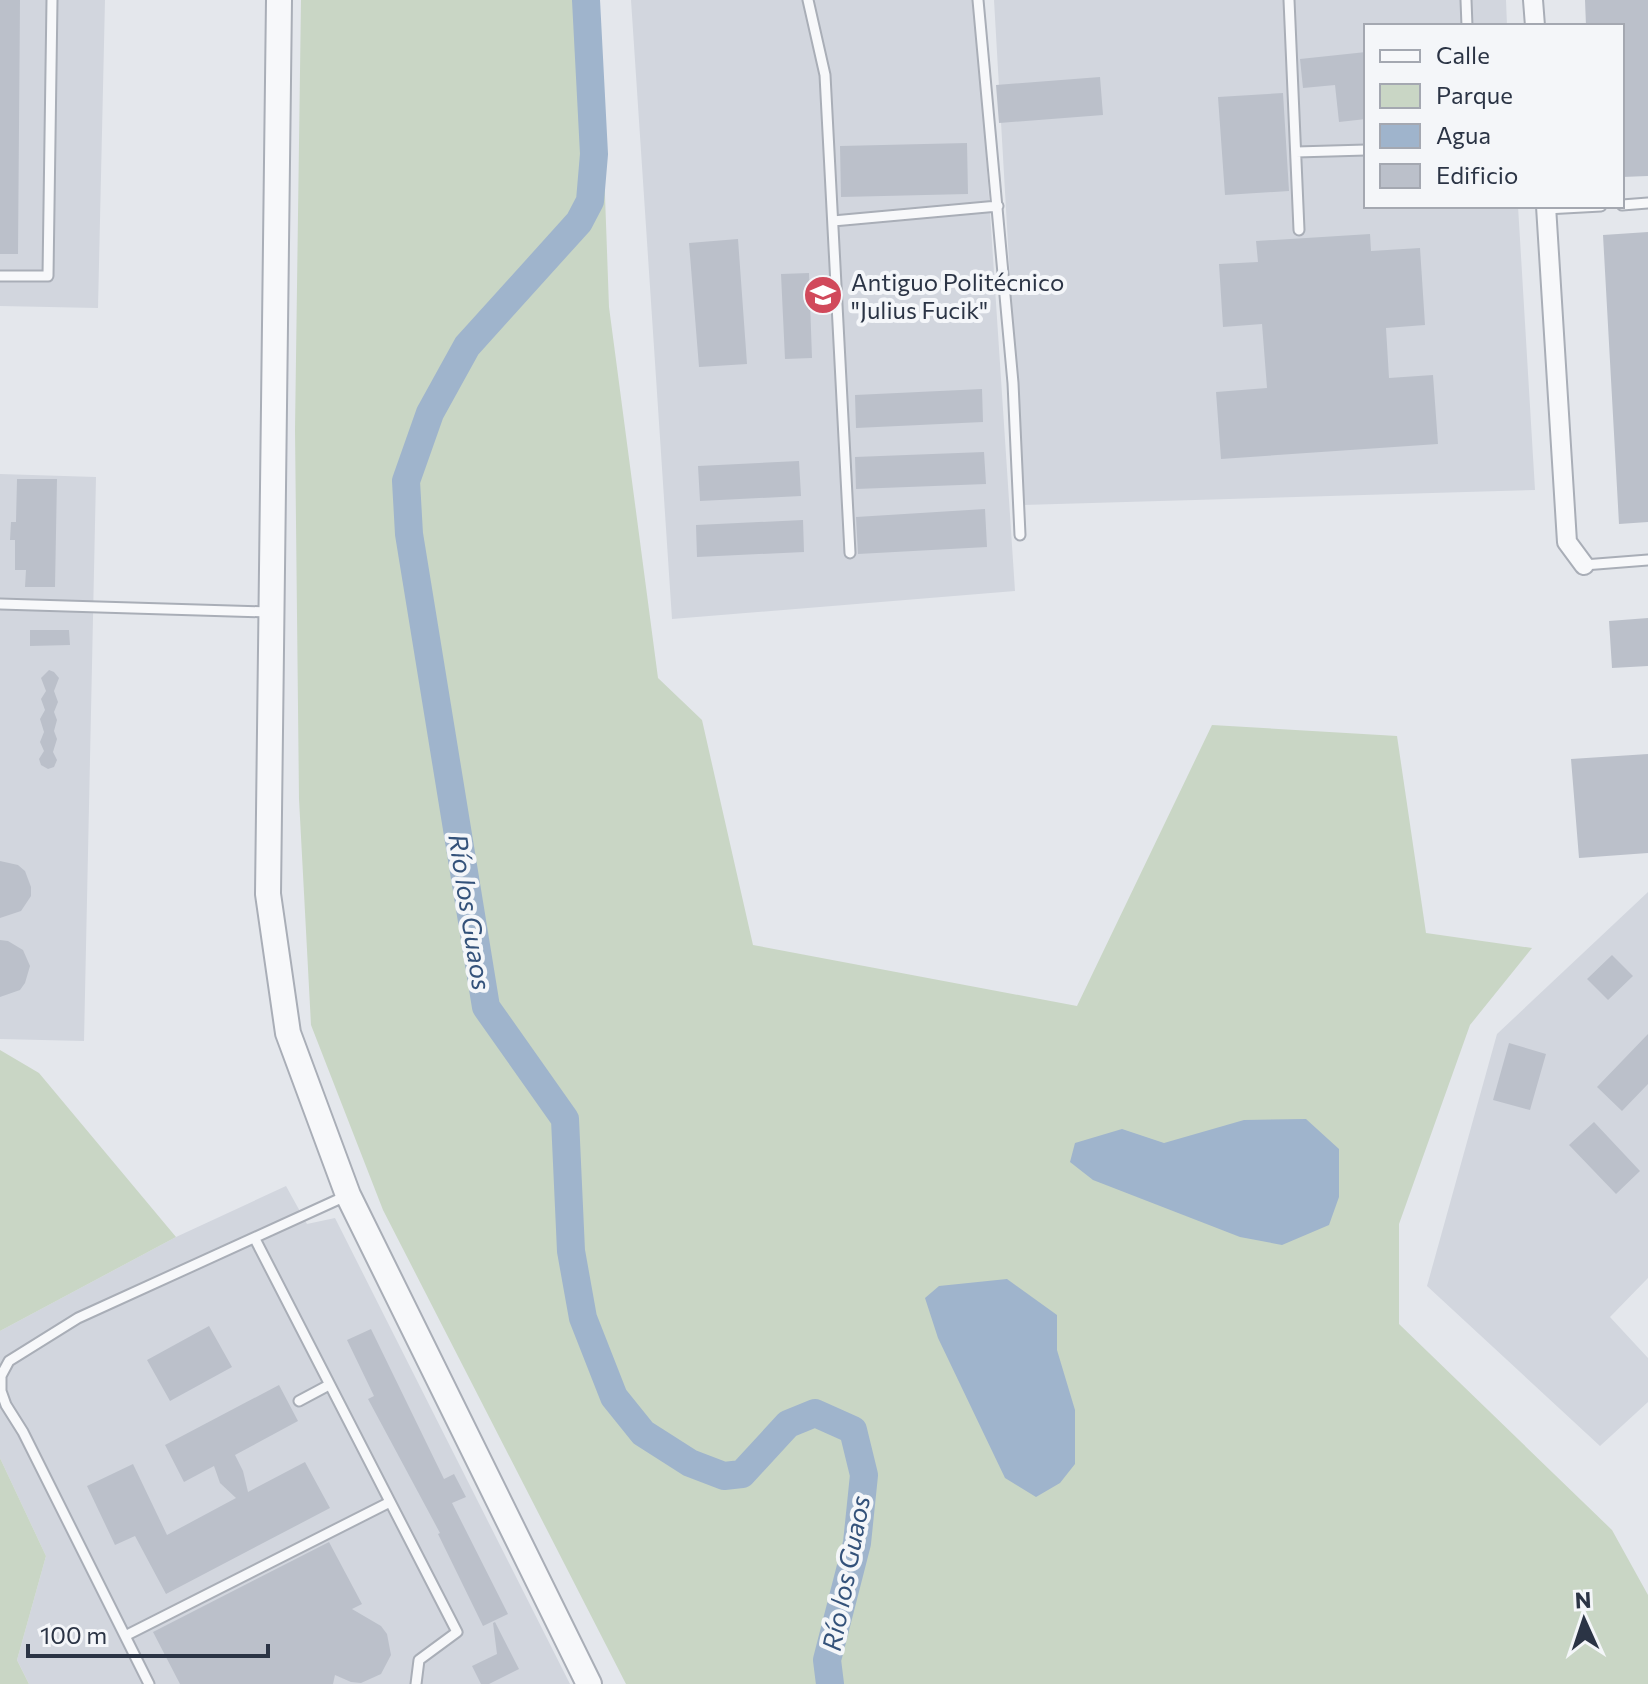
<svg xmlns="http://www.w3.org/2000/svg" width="1648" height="1684" viewBox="0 0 1648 1684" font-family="Commissioner,sans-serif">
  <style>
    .built { fill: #d2d6de }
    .green { fill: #c9d6c5 }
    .water { fill: #9fb4cc }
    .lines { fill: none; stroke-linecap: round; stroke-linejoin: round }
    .river { stroke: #9fb4cc; stroke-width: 28 }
    .building { fill: #bbc0ca }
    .service-casing { stroke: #a9aeb7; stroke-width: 13 }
    .minor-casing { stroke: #a9aeb7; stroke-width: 22 }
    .tertiary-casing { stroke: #a9aeb7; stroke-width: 28 }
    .service { stroke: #f7f8fa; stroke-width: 9 }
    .minor { stroke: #f7f8fa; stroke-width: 18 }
    .tertiary { stroke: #f7f8fa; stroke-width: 24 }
    .labels { text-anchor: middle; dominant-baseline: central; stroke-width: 8; stroke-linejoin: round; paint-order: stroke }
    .poi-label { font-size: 24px; fill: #2b3445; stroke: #f4f6f9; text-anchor: start }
    .water-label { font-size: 26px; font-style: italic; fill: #34527a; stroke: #f4f6f9 }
  </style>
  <rect width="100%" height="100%" fill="#e4e7ec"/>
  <!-- built -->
  <path class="built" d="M0 0H105L98 308 0 306Z
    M631 0H976L1015 591 672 619Z
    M994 0H1506L1507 26H1366V206H1518L1535 490 1023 505Z
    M0 474 96 477 84 1041 0 1039Z
    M1648 892V1278L1610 1317 1648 1358V1402L1600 1446 1427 1286 1497 1034Z
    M286 1186 307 1224 335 1218 570 1684H29L17 1660 46 1556 0 1458V1331L176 1237Z"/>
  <!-- green -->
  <path class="green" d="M301 0H598L609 307 658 678 702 720 753 945 1077 1006 1212 725 1397 736 1426 933 1532 948 1470 1025 1399 1224V1324L1612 1530 1648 1595V1684H626L383 1210 311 1025 299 799 295 430Z
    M0 1050 39 1073 176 1237 0 1331Z
    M0 1458 46 1556 17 1660 29 1684H0Z"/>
  <!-- water -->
  <path class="water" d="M1306 1119 1339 1149V1197L1329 1225 1282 1245 1240 1237 1093 1180 1070 1162 1075 1143 1122 1129 1164 1143 1244 1120Z
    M1007 1279 1057 1315V1350L1075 1410V1464L1060 1483 1036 1497 1005 1478 938 1338 925 1298 939 1286Z"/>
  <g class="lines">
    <!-- river -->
    <path class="river" d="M586 0 594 154 590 201 579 222 467 346 430 413 406 481 409 534 486 1007 565 1119 571 1251 583 1318 614 1397 643 1433 690 1463 724 1476 742 1474 788 1424 815 1413 853 1430 864 1475 857 1543 827 1660 830 1684"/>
  </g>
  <!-- building -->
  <path class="building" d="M0 0H20L18 254H0Z
    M1585 0H1648V176L1622 177V26H1586Z
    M1366 52V119L1339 122 1335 85 1303 88 1300 59Z
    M1100 77 1103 115 999 123 996 85Z
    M1283 93 1289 191 1225 195 1218 97Z
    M967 143 968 194 841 197 840 146Z
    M1648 232V522L1619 524 1603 235Z
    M1370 234 1371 251 1420 248 1425 325 1386 328 1389 378 1433 375 1438 444 1221 459 1216 392 1267 388 1262 324 1223 327 1219 264 1258 262 1256 241Z
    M738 239 747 364 699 367 689 243Z
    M809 273 812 358 785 359 781 274Z
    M982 389 983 422 856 428 855 395Z
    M984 452 986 484 856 489 855 457Z
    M799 461 801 496 700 501 698 466Z
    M17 479H57L55 587H25L26 570H15V540H10L11 522H16Z
    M985 509 987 547 858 554 856 517Z
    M803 520 804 552 697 557 696 525Z
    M1648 618V666L1612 668 1609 621Z
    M30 630H69L70 645 30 646Z
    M49 670 54 672 59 678 54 691 58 702 54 712 57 720 54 731 57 739 53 752 57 760 54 767 48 769 41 765 39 759 44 751 40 742 44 732 40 719 45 710 41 699 46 691 41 678Z
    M1648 754V853L1579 858 1571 759Z
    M0 861 18 865 25 871 31 887V896L21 911 0 918Z
    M0 940 8 941 23 950 30 966 25 983 20 990 0 997Z
    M1612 955 1633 976 1608 1000 1587 979Z
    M1648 1034V1084L1622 1111 1597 1087Z
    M1509 1043 1546 1054 1530 1110 1493 1100Z
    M1594 1122 1640 1171 1616 1194 1569 1145Z
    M209 1326 232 1367 170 1401 147 1360Z
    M371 1329 444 1479 454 1474 466 1497 452 1503 508 1614 483 1626 438 1534 440 1533 368 1399 374 1396 347 1340Z
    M279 1385 298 1421 235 1455 243 1471 248 1492 305 1462 330 1508 166 1594 135 1536 115 1545 87 1486 133 1464 167 1535 236 1498 220 1483 214 1466 184 1482 165 1445Z
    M329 1542 362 1604 352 1609 381 1626 387 1634 391 1655 381 1674 361 1683 351 1682 335 1675 333 1684H180L153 1632Z
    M495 1622 519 1669 489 1684H481L472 1666 497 1654 493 1623Z"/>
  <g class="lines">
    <!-- service casing -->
    <g class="service-casing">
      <path id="service" d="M808 0 825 75 850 553
        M978 0 1013 383 1020 535
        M1289 0 1299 230
        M1466 0 1467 26
        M1296 152 1366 150
        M1622 205 1648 203
        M1546 209 1601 206
        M833 221 998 206
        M0 276H48L52 0
        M1584 565 1648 560
        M0 604 268 612
        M255 1239 457 1632 419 1660 416 1684
        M299 1401 329 1385
        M125 1636 390 1502
        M149 1684 23 1432 6 1405 1 1391V1376L9 1361 78 1318 348 1195"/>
    </g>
    <!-- minor casing -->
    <g class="minor-casing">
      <path id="minor" d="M1533 0 1535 26
        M1546 206 1567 542 1584 565"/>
    </g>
    <!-- tertiary casing -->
    <g class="tertiary-casing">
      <path id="tertiary" d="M279 0 268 894 288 1033 348 1195 589 1684"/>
    </g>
    <!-- service -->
    <use href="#service" class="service"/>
    <!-- minor -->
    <use href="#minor" class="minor"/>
    <!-- tertiary -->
    <use href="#tertiary" class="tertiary"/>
  </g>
  <!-- icons -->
  <defs>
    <g id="school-disc" transform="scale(2)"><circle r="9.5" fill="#d1495b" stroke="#f4f6f9"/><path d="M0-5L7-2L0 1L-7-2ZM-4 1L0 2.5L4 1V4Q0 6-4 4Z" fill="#fff"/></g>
  </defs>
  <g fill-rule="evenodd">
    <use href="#school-disc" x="823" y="295"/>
  </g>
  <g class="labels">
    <!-- poi labels -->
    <g class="poi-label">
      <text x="851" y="281">Antiguo Politécnico<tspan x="851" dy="28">"Julius Fucik"</tspan></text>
    </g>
    <!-- water labels -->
    <g class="water-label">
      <text transform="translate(471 912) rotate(81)">Río los Guaos</text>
      <text transform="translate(845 1573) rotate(-79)">Río los Guaos</text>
    </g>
  </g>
  <!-- legend -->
  <rect x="1364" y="24" width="260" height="184" fill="#f4f6f9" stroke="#a4a8b1" stroke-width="2"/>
  <rect x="1380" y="50" width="40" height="12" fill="#f7f8fa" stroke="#a4a8b1" stroke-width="2"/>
  <text x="1436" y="64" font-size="24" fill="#2b3445">Calle</text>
  <rect x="1380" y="84" width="40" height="24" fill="#c9d6c5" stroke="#a4a8b1" stroke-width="2"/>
  <text x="1436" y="104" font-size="24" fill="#2b3445">Parque</text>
  <rect x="1380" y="124" width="40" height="24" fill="#9fb4cc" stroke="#a4a8b1" stroke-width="2"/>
  <text x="1436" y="144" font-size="24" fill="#2b3445">Agua</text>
  <rect x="1380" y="164" width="40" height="24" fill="#bbc0ca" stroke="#a4a8b1" stroke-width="2"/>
  <text x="1436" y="184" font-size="24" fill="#2b3445">Edificio</text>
  <!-- north arrow -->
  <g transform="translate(1584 1620) rotate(357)" stroke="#f4f6f9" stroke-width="6" paint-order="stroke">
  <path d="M0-6L14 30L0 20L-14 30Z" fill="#2b3445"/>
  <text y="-12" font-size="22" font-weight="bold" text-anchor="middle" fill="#2b3445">N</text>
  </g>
  <!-- scale -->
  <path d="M28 1644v12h240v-12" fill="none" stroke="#2b3445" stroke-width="4"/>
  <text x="40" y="1644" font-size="24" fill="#2b3445" stroke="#f4f6f9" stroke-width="6" paint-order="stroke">100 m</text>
</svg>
